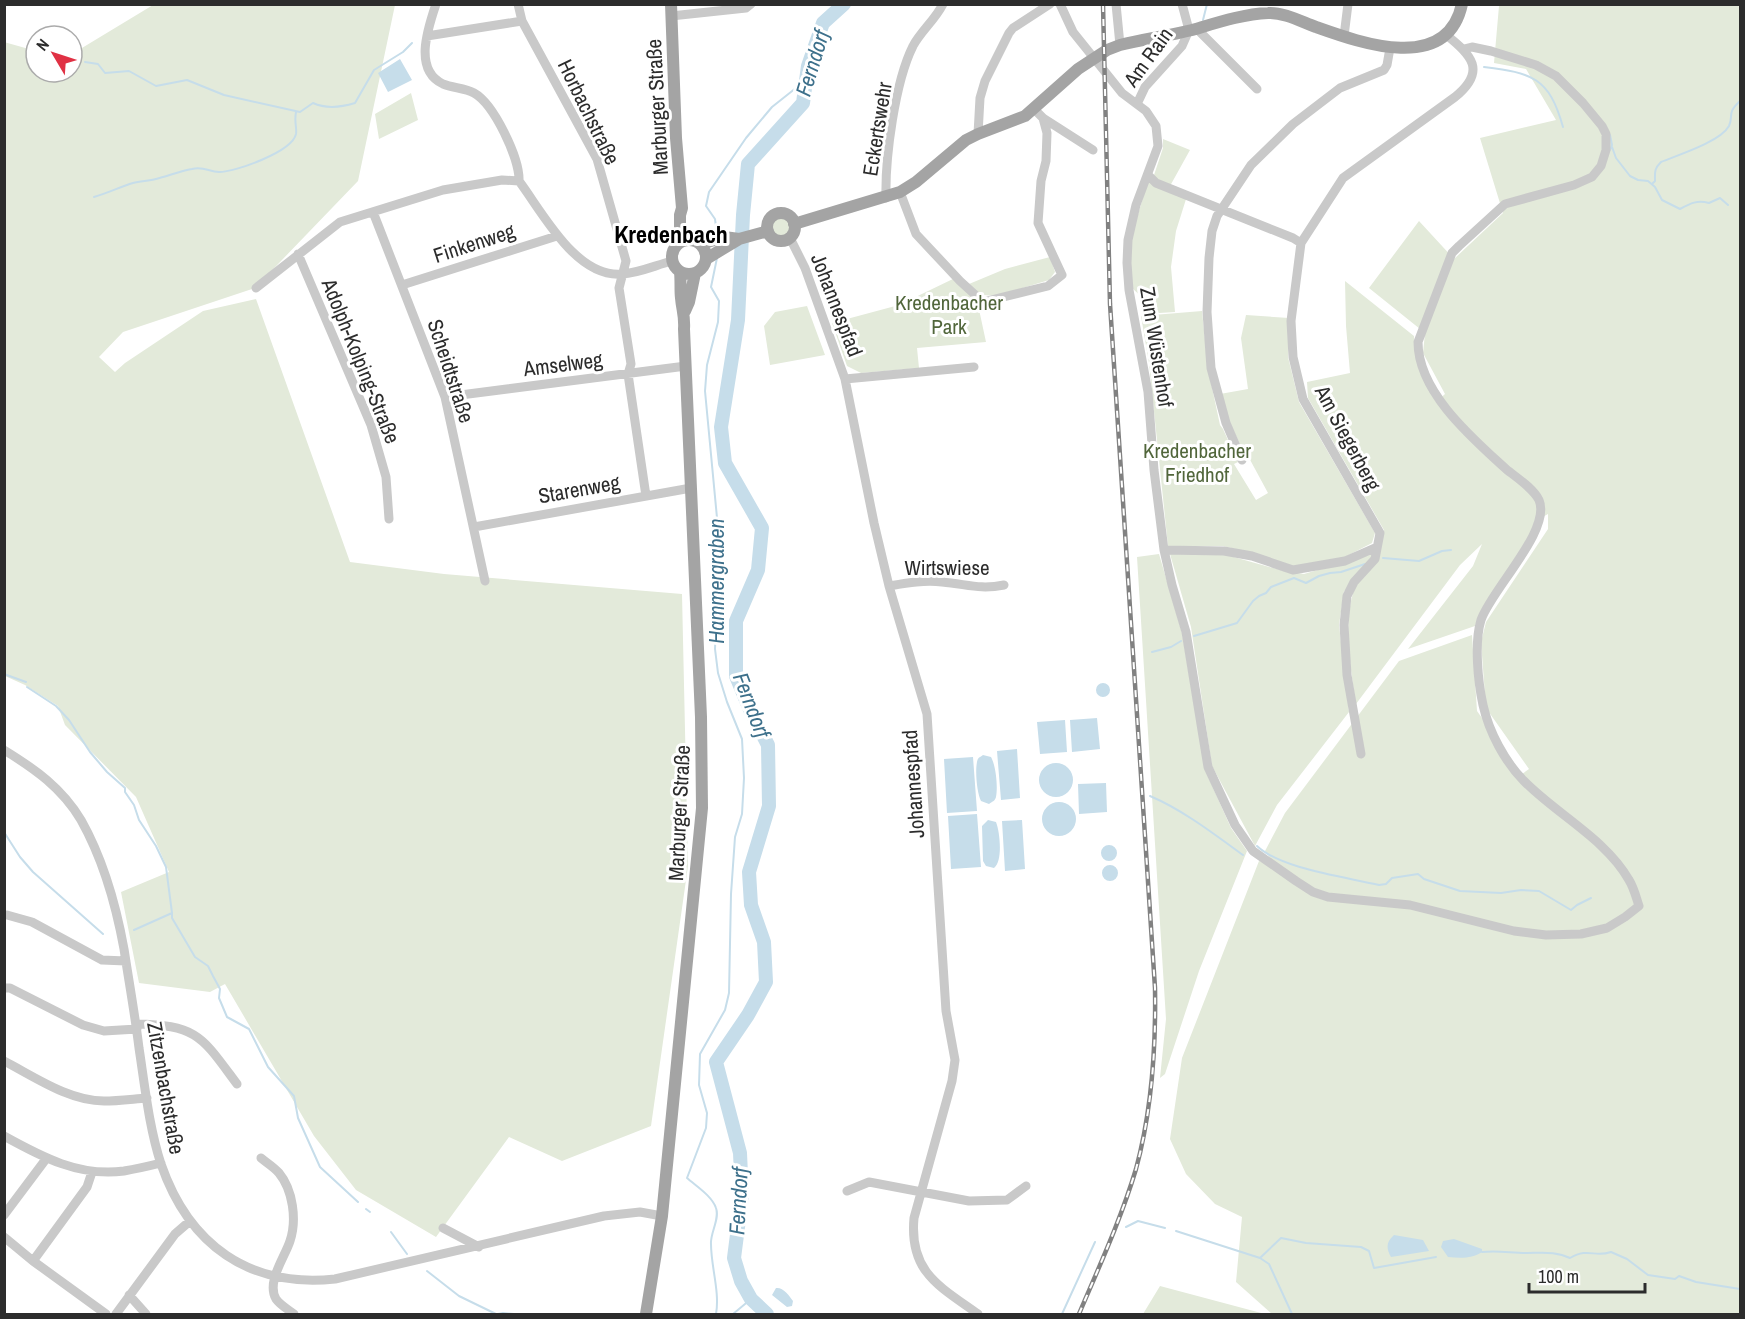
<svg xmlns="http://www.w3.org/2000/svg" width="1745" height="1319" viewBox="0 0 1745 1319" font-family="'Archivo Narrow',sans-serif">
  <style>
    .green { fill: #e3eada }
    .water { fill: #c6ddea }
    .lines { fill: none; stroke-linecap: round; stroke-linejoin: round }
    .stream { stroke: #c6ddea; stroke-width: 2 }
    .river { stroke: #c6ddea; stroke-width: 14 }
    .minor { stroke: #c9c9c9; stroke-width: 9 }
    .major { stroke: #a4a4a4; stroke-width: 12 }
    .rail-casing { stroke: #818181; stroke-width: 4.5 }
    .rail { stroke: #fff; stroke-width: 2; stroke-dasharray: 7; stroke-linecap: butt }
    .labels { text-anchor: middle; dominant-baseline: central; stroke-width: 6; stroke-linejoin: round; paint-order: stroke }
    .street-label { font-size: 21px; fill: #2c2c2c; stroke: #fff }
    .park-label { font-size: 21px; fill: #51663b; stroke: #fff }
    .water-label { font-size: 22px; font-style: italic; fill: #3d708b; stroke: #fff }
    .quarter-label { font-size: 24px; font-weight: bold; fill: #000; stroke: #fff }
  </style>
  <rect width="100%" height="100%" fill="#fff"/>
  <!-- green -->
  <path class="green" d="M153 5H395L358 181 255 288 123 332 99 357 115 372 125 363 203 311 256 299 350 562 444 574 682 594 688 866 651 1126 562 1161 509 1137 436 1237 356 1190 314 1136 225 984 210 992 139 983 121 892 169 872 136 797 65 725 58 706 25 685 5 676 4 42 36 51V72H72V54Z
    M1486 5H1740V1314H1272L1236 1282 1242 1217 1215 1204 1186 1174 1170 1139 1182 1058 1259 861 1275 865 1265 851 1285 813 1399 661 1472 635 1477 711 1522 774 1529 769 1486 708 1481 642 1486 622 1548 529V514L1539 519 1536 529 1478 618 1475 626 1408 649 1473 566 1482 544 1460 565 1356 704C1351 672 1342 619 1355 588L1344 591 1339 625 1349 712 1277 805 1255 846 1212 766 1191 627 1170 554H1223L1284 571 1304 574 1379 552 1384 530 1308 398 1307 382 1350 373 1346 326 1345 281 1414 336C1414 359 1424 381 1436 402L1445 394 1423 353 1425 333 1369 288 1419 221 1454 259 1503 213 1480 138 1556 120 1526 69 1494 63 1499 6Z
    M411 93 418 120 379 139 375 114Z
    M1163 139 1190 150 1170 186 1153 178 1163 148Z
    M1148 181 1187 196 1176 231 1171 267 1175 312 1159 313 1132 288 1130 241Z
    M767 227a14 14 0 1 1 28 0a14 14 0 1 1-28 0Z
    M1050 257 1055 272 1049 280 996 296 983 295 975 291 969 284 1005 269Z
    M955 278 977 300 986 342 917 348 919 368 861 373 847 366 832 323 899 305Z
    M807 306 825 355 770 365 764 326 775 312Z
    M1202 311 1208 369 1220 425 1223 429 1238 462 1234 464 1256 500 1268 493 1248 456 1246 457 1229 421 1220 394 1248 389 1241 338 1246 315 1289 318 1288 357 1299 402 1375 533 1372 543 1343 558 1293 566 1253 553 1223 546H1168L1149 363 1141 316Z
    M1159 554 1182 633 1205 770 1231 828 1247 851 1199 971 1165 1074 1160 1078 1166 1019 1137 557Z
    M1160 1286 1265 1314H1143Z"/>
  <!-- water -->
  <path class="water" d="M400 59 412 80 388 92 378 73Z
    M1096 690a7 7 0 1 1 14 0a7 7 0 1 1-14 0Z
    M1097 718 1100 749 1072 752 1070 720Z
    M1065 720 1067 752 1040 754 1037 722Z
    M1017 749 1020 798 1001 800 997 751Z
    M983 755 991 757C996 766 998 787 996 797 995 801 993 801 989 804L981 801C977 793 975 772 977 762 978 757 979 758 983 755Z
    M973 757 977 811 947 813 944 759Z
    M1039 780a17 17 0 1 1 34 0a17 17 0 1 1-34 0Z
    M1106 783 1107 812 1079 814 1078 784Z
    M1042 819a17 17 0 1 1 34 0a17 17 0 1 1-34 0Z
    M977 814 981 867 951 869 948 816Z
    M988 820 996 822C1000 832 1003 862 994 868L986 866 983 861 982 826Z
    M1022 820 1025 869 1005 871 1002 821Z
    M1101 853a8 8 0 1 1 16 0a8 8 0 1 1-16 0Z
    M1102 873a8 8 0 1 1 16 0a8 8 0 1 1-16 0Z
    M1394 1235 1423 1240 1429 1251 1391 1257C1386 1248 1386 1242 1394 1235Z
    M1454 1239 1482 1249V1252C1472 1259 1460 1258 1448 1257L1441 1247 1443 1241Z
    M776 1288C783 1287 789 1295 793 1301L792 1306 787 1307 772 1295Z"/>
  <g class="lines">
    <!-- stream -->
    <path class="stream" d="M1203 20 1207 4
      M85 62 98 64 105 73 129 71 156 86 187 80 224 95 300 112 313 103C326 109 342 107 355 103L374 70 403 52 412 43
      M1484 67C1532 73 1549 77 1563 127
      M1612 147 1616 158 1630 176 1638 180 1648 181 1655 187 1662 200 1680 209C1691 203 1697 200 1709 203L1720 198 1728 205
      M1610 150 1612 145 1610 135
      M1652 184 1655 181C1655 172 1654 169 1661 162 1678 155 1720 142 1729 126 1734 115 1726 114 1740 101
      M94 197C108 193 120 187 133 183 141 181 149 181 156 179 168 176 180 171 192 169 204 166 209 172 219 172 235 172 292 152 296 134 297 127 294 122 296 112
      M717 234 715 219 706 206 709 192 746 138 772 107 806 80
      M1383 558 1419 561 1442 551 1451 550
      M1194 636 1237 623 1253 601 1259 596 1266 593 1271 587 1294 578 1306 583 1319 576 1330 573 1341 572 1365 564
      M1152 652 1171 647 1181 641
      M4 674 26 682
      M27 687 56 706 69 720 90 752 107 772 125 788V792L134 805 139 820 156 846 166 867 172 913
      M1150 796C1183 810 1214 834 1243 855
      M4 832 20 857 33 872 103 934
      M1257 846C1281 869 1346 877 1379 885L1386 884 1392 878 1418 874 1424 879 1460 891 1501 893 1521 890 1539 891 1571 910 1577 905 1591 898
      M134 930 172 913V918L195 957 208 966 213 976 220 989 219 998 227 1017 249 1029 268 1067 294 1096 298 1118 320 1167 358 1202
      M366 1209 370 1212
      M1126 1227 1138 1221 1165 1228
      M1176 1231 1260 1258 1281 1238 1306 1243 1361 1247 1369 1251 1374 1268 1436 1257
      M391 1232 407 1254
      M1482 1252C1498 1250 1511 1253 1527 1253 1542 1253 1556 1251 1570 1258 1589 1247 1594 1258 1611 1252L1627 1259 1648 1275 1675 1279 1679 1276 1696 1282 1740 1289
      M1260 1258 1269 1264 1292 1314
      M427 1271 459 1296 496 1314
      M498 1314 503 1313 514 1314
      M716 1314C720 1292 711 1267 711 1244 710 1233 720 1219 716 1208 712 1196 696 1186 687 1178L706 1128 707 1113 699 1085 700 1054 725 1010 729 993 731 894 735 837 742 814 744 778 742 739 727 702 718 673 715 649 719 539 705 391 707 365 718 322 719 301 711 287 717 258
      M733 1314 751 1299
      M1062 1314 1095 1242"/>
    <!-- river -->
    <path class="river" d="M767 1314 751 1299 741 1281 734 1258 742 1196 740 1153 716 1062 748 1015 766 982 764 942 751 905 749 872 769 806 768 745 751 712 736 676V621L758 570 762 528 725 463 721 427 738 320 743 215 748 164 803 103 808 66 823 23 844 4"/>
    <!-- minor -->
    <path class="minor" d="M436 4C428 28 413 70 443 84 453 88 465 88 474 93 494 104 520 159 519 181
      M518 4 522 21 597 159 626 261 619 288 631 364 628 374 646 496
      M1060 4 1073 32 1122 93 1146 111 1156 126 1158 146 1136 205 1128 240 1127 263 1129 290 1148 392 1154 470 1164 550 1172 585 1186 632 1208 767 1235 825 1253 851 1296 881 1313 892 1328 897 1410 905 1514 931 1546 935 1581 934 1607 928 1625 917 1639 906C1636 897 1634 888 1629 880 1606 839 1556 814 1524 781 1505 762 1489 732 1483 705 1478 682 1474 643 1481 620 1491 590 1552 530 1539 500 1533 488 1517 478 1506 469 1472 438 1418 392 1418 342L1452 253 1459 246 1505 204 1574 185 1592 177 1601 166 1606 150V134L1602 126 1583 103 1556 76 1536 65 1491 51 1472 47 1464 49
      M1116 4 1120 45
      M671 16 746 8 751 4
      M1196 28 1257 89
      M427 36 522 21
      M1344 36 1348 4
      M1137 104 1145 87 1182 46 1189 30 1182 4
      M1034 109 1043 118 1093 150
      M978 134 980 98 985 81 1009 33 1013 28 1050 4
      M1148 175 1156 183 1293 238 1301 243
      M519 181C543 213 576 278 622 274 639 273 656 265 672 261
      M900 192 916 234 960 281 983 302 1048 286 1062 275 1038 223 1041 181 1046 161 1047 133 1043 118
      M886 198C885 157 895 82 913 46 921 31 935 20 943 4
      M373 212 445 397 485 581
      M790 238 805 268 845 379 874 523 889 586 927 714 946 1011 955 1060 952 1081 914 1218C909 1272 939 1286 978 1314
      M298 254 371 425 386 477 389 519
      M402 285 557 236
      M256 288 340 222 443 190 502 180 519 181
      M845 379 974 367
      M445 397 686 366
      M1242 460 1226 423 1211 368 1207 312 1209 258 1212 231 1217 216 1251 165 1293 124 1340 88 1384 70 1387 65 1390 48
      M474 527 691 488
      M1164 550 1224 551 1252 556 1293 570 1345 561 1377 547
      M889 586C907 583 924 580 942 582 967 584 979 590 1004 585
      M4 750C35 769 62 788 81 820 103 859 116 905 124 949 129 982 135 1015 139 1048 145 1087 149 1127 161 1164 189 1245 249 1288 335 1279L604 1216 640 1212 662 1216
      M1361 754 1347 675 1344 625 1347 596 1354 582 1375 559 1380 533 1303 399 1293 357 1291 321 1301 243 1343 178 1455 97C1487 71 1472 55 1445 34
      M7 915 32 922 102 960 126 961
      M4 988H10L83 1025 104 1031 137 1029
      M136 1024C198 1025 202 1037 237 1084
      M4 1061C35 1077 69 1101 104 1101 118 1101 133 1099 147 1098
      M4 1136C42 1157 79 1177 124 1171 136 1169 149 1166 161 1163
      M261 1158C267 1163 274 1167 279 1173 293 1190 297 1220 290 1241 285 1257 266 1282 276 1299 280 1305 289 1310 294 1314
      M847 1191 869 1182 969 1201 1007 1200 1026 1186
      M4 1215 46 1159
      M443 1228 479 1247
      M4 1237 33 1261 106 1314
      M33 1261 87 1187 92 1172
      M129 1295 146 1314
      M116 1314 175 1234 190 1221"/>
    <!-- major -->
    <path class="major" d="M671 4 676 138 682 208 680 215V242
      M767 227a14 14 0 1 1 28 0a14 14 0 1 1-28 0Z
      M794 224 900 192 916 182 966 140 978 134 1025 116 1078 69 1107 50 1120 45C1144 39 1168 36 1192 30 1216 23 1243 14 1268 13 1284 12 1302 22 1316 27 1361 43 1447 74 1462 4
      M672 257a17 17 0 1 1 34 0a17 17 0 1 1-34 0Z
      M701 244 724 237 739 239 768 231
      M706 259 739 239
      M685 311 689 302 695 273
      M646 1314 662 1216 702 808 701 717 684 329C685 316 682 310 681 298 680 290 681 281 680 272"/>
    <!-- rail casing -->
    <g class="rail-casing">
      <path id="rail" d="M1079 1314C1099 1267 1121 1219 1136 1169 1152 1110 1156 1049 1155 988L1110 304 1103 4"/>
    </g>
    <!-- rail -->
    <use href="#rail" class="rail"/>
  </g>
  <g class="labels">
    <!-- street labels -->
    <g class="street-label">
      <text transform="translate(1148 57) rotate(-54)">Am Rain</text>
      <text transform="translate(657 107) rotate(-93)">Marburger Straße</text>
      <text transform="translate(589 112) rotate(64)">Horbachstraße</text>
      <text transform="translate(877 129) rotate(-81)">Eckertswehr</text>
      <text transform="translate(474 243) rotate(-18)">Finkenweg</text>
      <text transform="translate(837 305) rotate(69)">Johannespfad</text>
      <text transform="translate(1157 347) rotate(81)">Zum Wüstenhof</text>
      <text transform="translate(361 361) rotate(68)">Adolph-Kolping-Straße</text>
      <text transform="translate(563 364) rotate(-7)">Amselweg</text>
      <text transform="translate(451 371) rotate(72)">Scheidtstraße</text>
      <text transform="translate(1348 438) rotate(62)">Am Siegerberg</text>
      <text transform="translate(579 489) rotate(-10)">Starenweg</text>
      <text x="947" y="567">Wirtswiese</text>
      <text transform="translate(913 784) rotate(-94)">Johannespfad</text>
      <text transform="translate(679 813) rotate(-87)">Marburger Straße</text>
      <text transform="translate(166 1088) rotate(80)">Zitzenbachstraße</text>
    </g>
    <!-- park labels -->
    <g class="park-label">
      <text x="949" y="302">Kredenbacher<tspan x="949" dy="24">Park</tspan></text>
      <text x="1197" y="450">Kredenbacher<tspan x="1197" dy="24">Friedhof</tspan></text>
    </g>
    <!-- water labels -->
    <g class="water-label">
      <text transform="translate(812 63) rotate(-73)">Ferndorf</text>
      <text transform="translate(716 581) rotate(-90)">Hammergraben</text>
      <text transform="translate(752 705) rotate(69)">Ferndorf</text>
      <text transform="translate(738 1201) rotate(-87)">Ferndorf</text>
    </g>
    <!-- quarter labels -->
    <g class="quarter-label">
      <text x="671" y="234">Kredenbach</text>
    </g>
  </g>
  <!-- border -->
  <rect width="1745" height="1319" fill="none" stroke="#2c2c2c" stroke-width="12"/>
  <!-- north arrow -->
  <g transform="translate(54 54) rotate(309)"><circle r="28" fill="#ffffff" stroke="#ababab" stroke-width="1.5"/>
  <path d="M0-4.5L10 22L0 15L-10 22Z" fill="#e03144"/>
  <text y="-9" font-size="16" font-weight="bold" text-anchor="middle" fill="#2c2c2c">N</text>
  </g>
  <!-- scale -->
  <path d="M1529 1283v9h116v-9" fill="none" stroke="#2c2c2c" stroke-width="3"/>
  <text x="1538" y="1283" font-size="18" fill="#2c2c2c" stroke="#ffffff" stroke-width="4.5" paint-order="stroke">100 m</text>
</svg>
